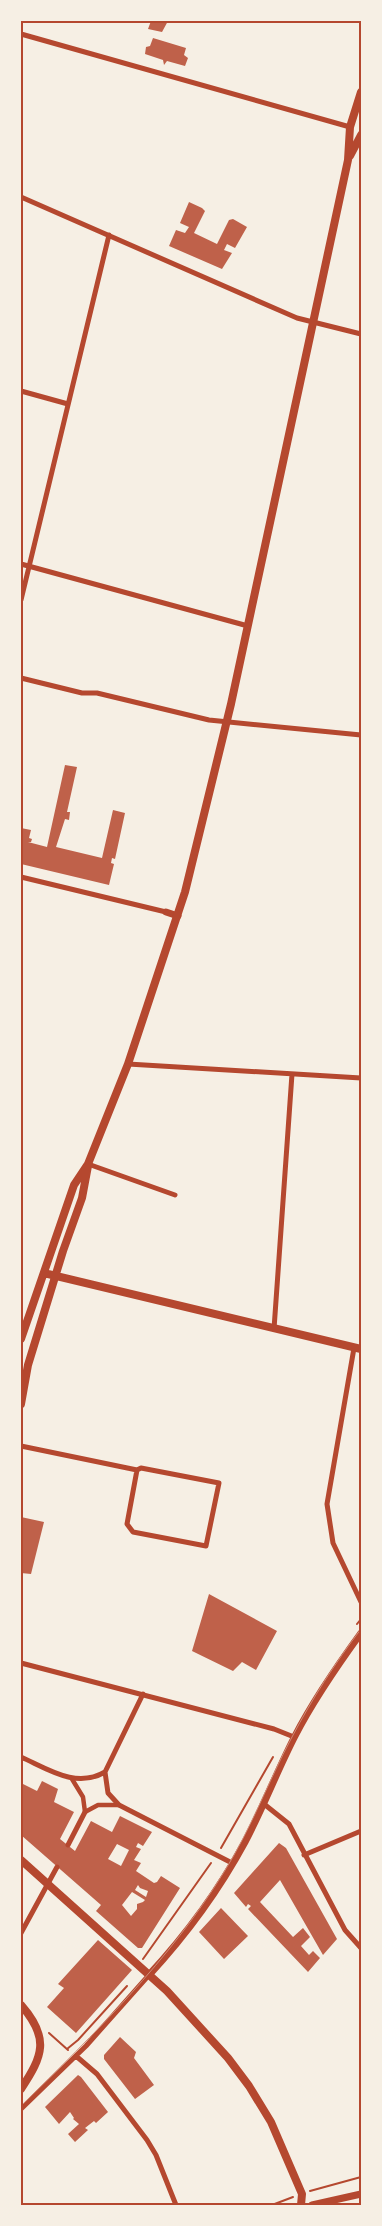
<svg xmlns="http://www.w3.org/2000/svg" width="382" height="2226" viewBox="0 0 382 2226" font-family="'Roboto Condensed',sans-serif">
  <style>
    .building { fill: #bf614a; fill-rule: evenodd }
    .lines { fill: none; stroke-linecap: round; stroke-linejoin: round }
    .path { stroke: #b5482f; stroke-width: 2 }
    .pedestrian { stroke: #b5482f; stroke-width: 4.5 }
    .minor { stroke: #b5482f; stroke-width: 5 }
    .tertiary { stroke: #b5482f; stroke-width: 7 }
    .secondary { stroke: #b5482f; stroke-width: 8 }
    .tram { stroke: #cf8b77; stroke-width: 1 }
    .neatline { fill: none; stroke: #b5482f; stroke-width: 2 }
  </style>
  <rect width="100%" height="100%" fill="#f6efe4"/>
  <!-- building -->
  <path class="building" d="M151 21H168L162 32 148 29Z
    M153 38 186 48 184 55 188 58 185 66 167 61 164 65 163 60 145 54 146 47 150 46Z
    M189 202 202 208 205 211 194 233 217 244 229 220 233 219 247 227 235 248 227 244 224 250 232 253 222 269 169 246 176 230 185 233 189 227 180 223Z
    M65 765 77 767 67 812H70L69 820 65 819 56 847 102 858 113 810 125 813 115 859 112 858 111 863 114 864 109 885 21 864V828L31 830 29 838 32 839 31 842H28L47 847Z
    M21 1517 44 1522 31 1574 21 1573Z
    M209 1594 277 1631 256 1670 242 1662 233 1671 192 1651Z
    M42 1781 58 1789 54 1802 74 1812 60 1839 75 1851 91 1821 112 1832 120 1816 152 1832 143 1846 138 1843 136 1847 141 1849 134 1860 141 1863 136 1871 154 1883 157 1882 161 1876 180 1888 142 1948H138L96 1911 101 1905 21 1835V1783L37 1791ZM117 1844 129 1850 121 1866 108 1859ZM138 1885 140 1888 148 1891 146 1897 135 1890ZM132 1892 145 1900 143 1902 137 1904V1909L131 1916 122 1905Z
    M279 1843 286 1848 337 1939 323 1955 280 1880 260 1902 293 1937 303 1928 310 1937 301 1946 309 1955 313 1951 320 1958 308 1972 248 1909 251 1906 248 1904 246 1907 234 1893Z
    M221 1908 248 1936 224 1959 199 1932Z
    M98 1940 132 1970 76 2033 47 2007 64 1988 58 1984Z
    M120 2037 136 2052 134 2058 154 2085 135 2099 104 2059V2055Z
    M78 2075 81 2077 108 2112 96 2123 94 2121 85 2128 88 2130 75 2142 68 2134 79 2124 73 2119 74 2118 70 2112 59 2124 45 2107Z"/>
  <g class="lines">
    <!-- path -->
    <path class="path" d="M357 1624 361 1619
      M221 1848 273 1757
      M143 1959 211 1863
      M49 2033 68 2050
      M67 2049 78 2040 127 1986
      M310 2191 361 2177
      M272 2205 293 2197"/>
    <!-- pedestrian -->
    <path class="pedestrian" d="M72 1779 83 1797 85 1812 98 1805H119"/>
    <!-- minor -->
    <path class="minor" d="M21 34 350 127
      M21 197 297 318 361 334
      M21 391 68 404
      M21 564 248 626
      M21 600 109 235
      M21 678 82 693H97L209 720 361 735
      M21 877 166 912
      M128 1064 361 1078
      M88 1164 175 1195
      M274 1329 292 1074
      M354 1348 327 1504 333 1543 361 1602
      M21 1446 137 1470 141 1468 219 1483 206 1546 133 1532 127 1524 137 1470
      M21 1663 274 1729 294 1737
      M143 1694 105 1772 108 1793 119 1805 232 1863
      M21 1757C48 1769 76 1789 105 1772
      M264 1804 289 1824 345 1930 361 1948
      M68 1845 85 1812
      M304 1855 361 1831
      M21 1933 57 1867
      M76 2056 97 2074 147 2140 156 2155 176 2205
      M21 2109 86 2046 149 1975"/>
    <!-- tertiary -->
    <path class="tertiary" d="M166 912 178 916
      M149 1975C186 1935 219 1890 245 1842 263 1808 277 1771 295 1736 314 1699 337 1666 361 1633
      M312 2205 361 2194"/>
    <!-- secondary -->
    <path class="secondary" d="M350 156 361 135
      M44 1273 361 1349
      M21 1339 74 1185 88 1164 128 1064 185 892 231 704 348 160 350 127 361 92
      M21 1404 28 1365 63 1251 82 1198 88 1166
      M21 1860 167 1991 228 2058 249 2086 271 2122 302 2194 301 2205
      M21 2005C50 2038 43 2056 21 2089"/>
    <!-- tram -->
    <path class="tram" d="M21 2106C94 2034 170 1960 224 1872 251 1829 268 1782 292 1737 312 1699 335 1663 361 1629"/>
  </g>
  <!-- border -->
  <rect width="382" height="2226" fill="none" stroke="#f6efe4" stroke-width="45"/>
  <rect x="22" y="22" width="338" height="2182" class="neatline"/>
</svg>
